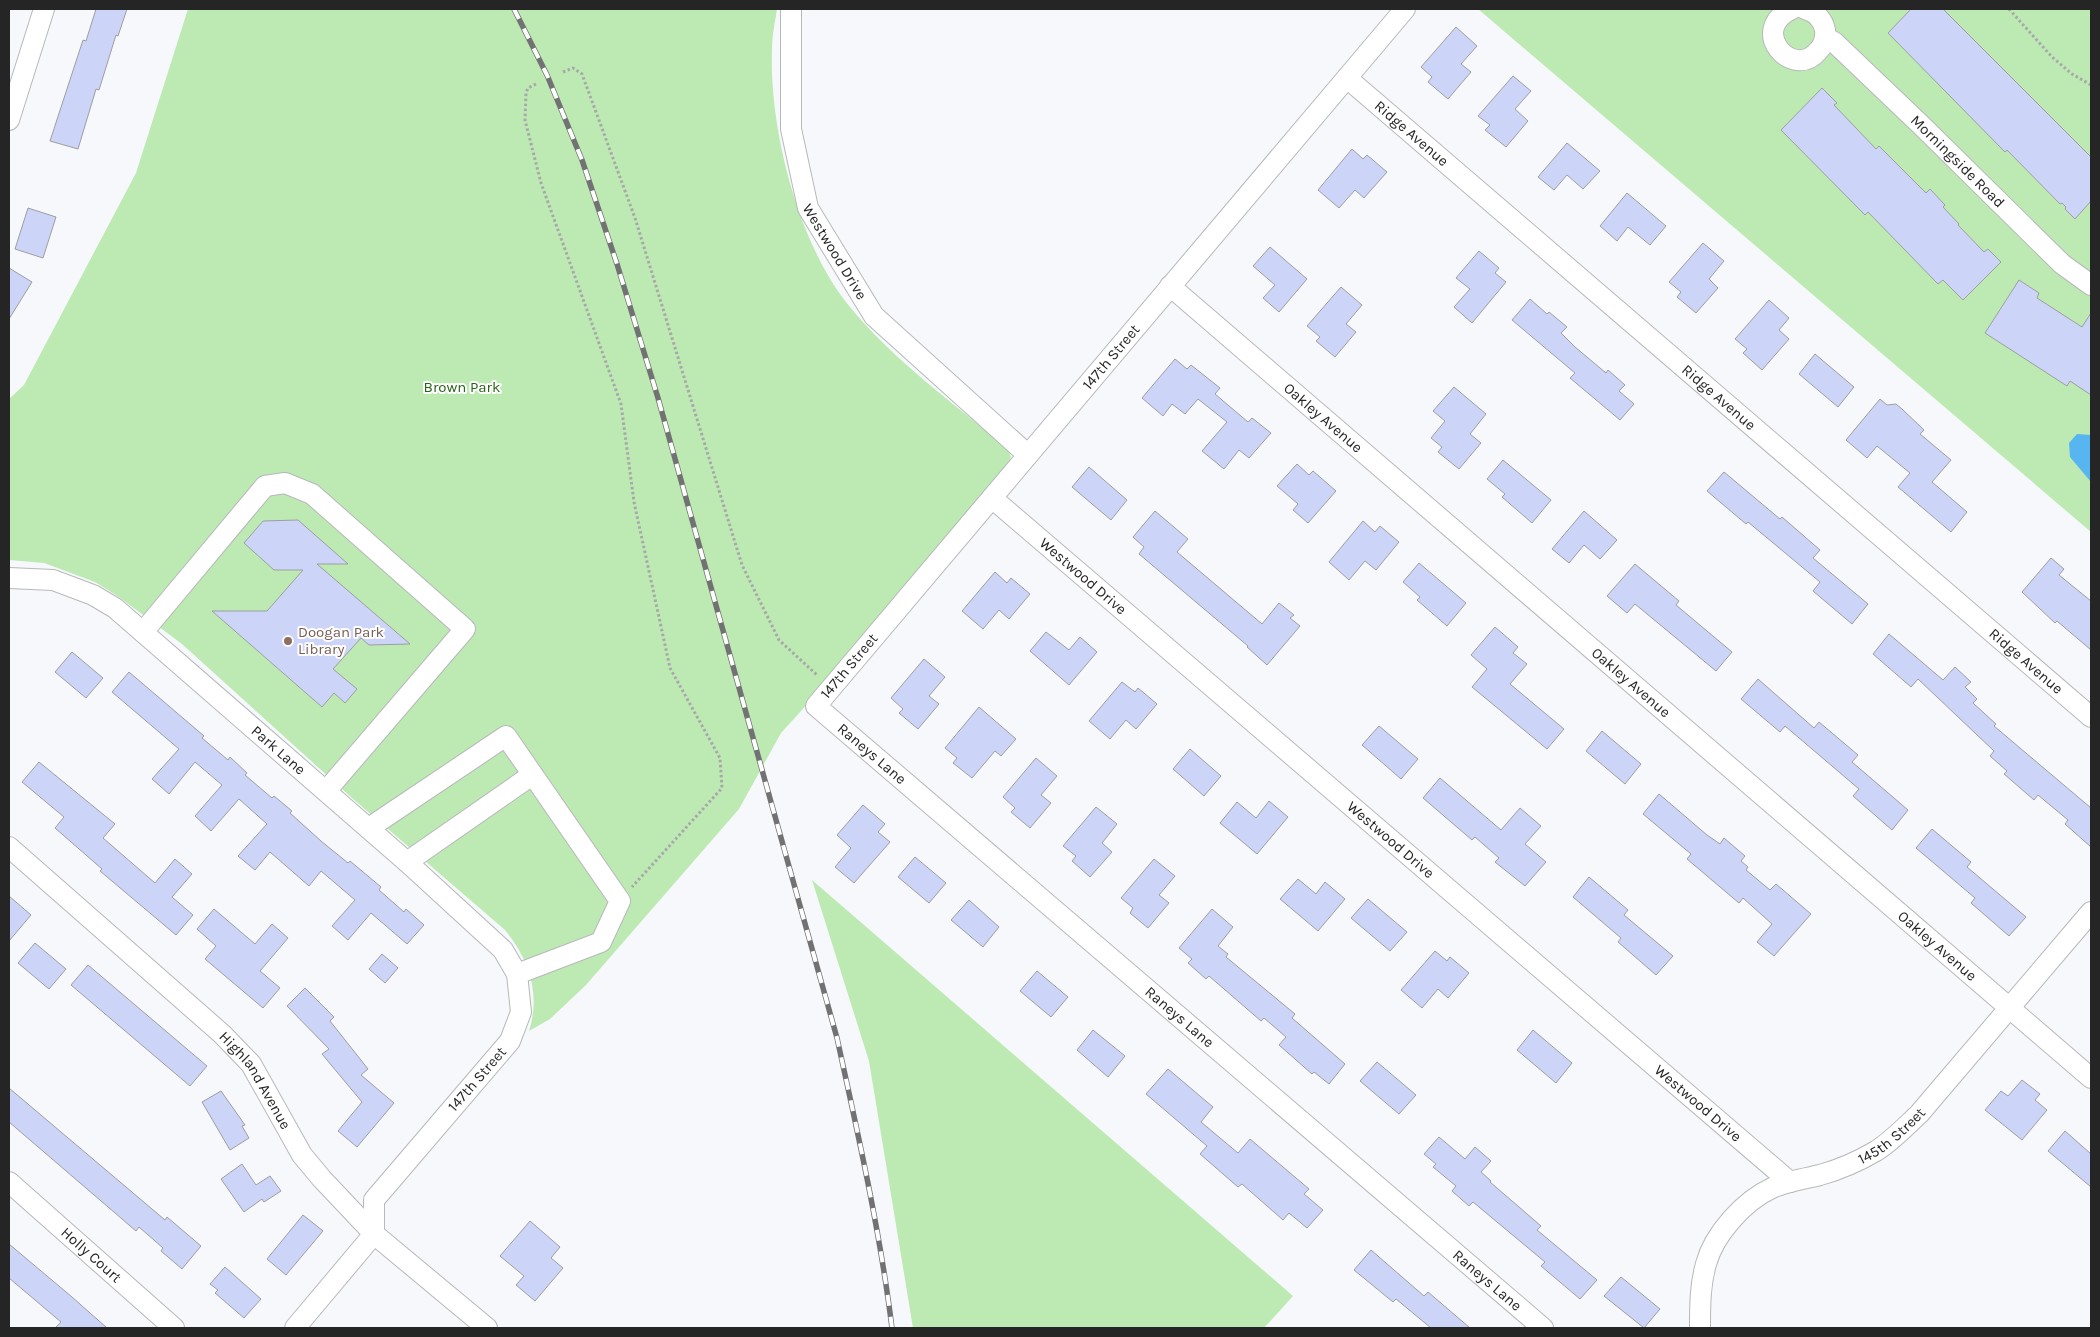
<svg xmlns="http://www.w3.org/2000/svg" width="2100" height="1337" viewBox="0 0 2100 1337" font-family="Karla,sans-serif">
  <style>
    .green { fill: #bde9b3 }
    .water { fill: #57b5f0 }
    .building { fill: #ccd5f8; stroke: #9e9ea1 }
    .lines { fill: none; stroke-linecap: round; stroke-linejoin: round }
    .minor-casing { stroke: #b7b8ba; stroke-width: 22 }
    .path { stroke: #a8a8aa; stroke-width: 3; stroke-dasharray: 2.5 2.5; stroke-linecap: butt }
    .minor { stroke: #fff; stroke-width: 20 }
    .rail-casing { stroke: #727274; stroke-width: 5.5 }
    .rail { stroke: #fff; stroke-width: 4; stroke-dasharray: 11; stroke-linecap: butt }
    .education-dot { fill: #8d6e63; stroke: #fff; stroke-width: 2 }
    .labels { text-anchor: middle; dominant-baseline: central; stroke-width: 4; stroke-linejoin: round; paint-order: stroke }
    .street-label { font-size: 15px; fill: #252526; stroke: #fff }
    .park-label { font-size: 15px; fill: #286217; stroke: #fff }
    .education-label { font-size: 15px; fill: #785e54; stroke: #fff; text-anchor: start }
  </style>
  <rect width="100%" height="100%" fill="#f7f8fb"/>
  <!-- green -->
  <path class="green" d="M188 9H777C775 22 772 36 772 50 769 130 799 246 850 307 895 362 955 404 1008 449L1011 457 1007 468 811 700 781 733 739 809 586 985 550 1019 529 1031C541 994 529 959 505 930L352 798 182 644 119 597 95 582 44 563 9 560V399L24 385 136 173Z
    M1478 9H2091V532Z
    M812 880 1293 1296 1264 1328H913L869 1061Z"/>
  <!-- water -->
  <path class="water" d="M2077 434 2091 435V482L2070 457 2069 443Z"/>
  <!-- building -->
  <path class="building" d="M96 9H127L118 36 116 35 99 90 96 89 78 149 50 141 83 40 86 41Z
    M1911 9H1943L2091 157V201L2075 219 2065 209 2066 207 2062 203 2060 204 2007 150 2005 152 1888 33Z
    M1456 27 1477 46 1461 64 1471 72 1448 99 1428 82 1432 77 1421 67Z
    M1513 76 1531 91 1515 109 1528 121 1506 147 1485 130 1490 125 1478 116Z
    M1822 88 1837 103 1834 105 1876 149 1879 146 1926 193 1930 189 1945 205 1943 207 1959 224 1958 225 1984 252 1988 249 2001 262 1963 300 1943 280 1938 284 1868 212 1865 215 1781 130Z
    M1567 143 1600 171 1583 189 1567 175 1554 190 1538 177Z
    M1352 149 1363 159 1367 155 1387 172 1364 198 1355 190 1339 208 1318 190Z
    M1627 193 1666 226 1650 245 1628 227 1617 241 1600 226Z
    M28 208 56 217 43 258 15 249Z
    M1703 243 1724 261 1709 279 1718 288 1696 313 1677 297 1681 292 1669 282Z
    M1270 247 1307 279 1279 312 1263 298 1275 285 1253 266Z
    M1479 251 1499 268 1495 273 1506 282 1472 323 1454 307 1470 289 1456 278Z
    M9 268 32 282 9 319Z
    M2019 280 2039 293 2037 298 2082 327 2091 313V395L2070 381 2067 386 1985 333Z
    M1341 287 1362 305 1346 324 1356 332 1335 357 1316 341 1320 337 1307 326Z
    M1530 299 1547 314 1549 312 1567 327 1561 333 1575 347 1606 373 1608 370 1625 385 1619 391 1634 404 1620 420 1570 378 1575 373 1512 320Z
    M1769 300 1789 318 1779 330 1789 339 1762 370 1743 353 1747 349 1735 339Z
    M1815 354 1854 387 1838 407 1799 374Z
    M1175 359 1187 369 1191 365 1220 388 1215 394 1248 422 1252 418 1271 433 1249 458 1239 450 1224 469 1202 451 1227 422 1198 399 1185 414 1172 404 1163 416 1142 398Z
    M1454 387 1486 414 1470 434 1481 443 1459 469 1438 452 1442 447 1431 438 1445 421 1433 411Z
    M1880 399 1887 405 1896 404 1902 409 1924 430 1920 434 1951 460 1932 482 1967 512 1951 532 1898 487 1910 473 1877 446 1867 458 1846 440Z
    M1503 460 1551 500 1532 523 1502 497 1505 494 1487 479Z
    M1297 464 1309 475 1313 471 1336 491 1308 523 1293 510 1298 504 1277 486Z
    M1089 467 1127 500 1111 520 1072 487Z
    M1724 472 1780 519 1782 517 1820 550 1813 558 1868 604 1852 624 1813 591 1820 582 1748 522 1746 524 1707 491Z
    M1155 511 1188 539 1177 552 1262 624 1279 603 1294 615 1290 618 1300 626 1267 665 1247 647 1248 646 1139 554 1144 547 1133 537Z
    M1584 511 1617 540 1600 559 1584 545 1569 563 1552 549Z
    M298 520 348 564H317L410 644 369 645 361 638 333 669 357 689 345 703 334 693 322 707 212 611H267L303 570H274L244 543 263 521Z
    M1363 521 1375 532 1380 526 1399 542 1376 570 1365 561 1349 580 1329 562Z
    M2051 558 2064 569 2059 575 2091 601V650L2057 621 2055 623 2022 592Z
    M1419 563 1466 603 1447 626 1417 600 1420 597 1403 582Z
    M1635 564 1679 601 1676 605 1732 652 1716 671 1635 604 1627 613 1607 596Z
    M995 572 1007 583 1011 578 1030 594 1009 619 999 610 983 629 962 611Z
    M1495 627 1518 647 1513 653 1527 664 1510 684 1564 729 1547 749 1472 687 1487 669 1471 655Z
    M1046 632 1069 650 1080 637 1097 652 1069 685 1030 651Z
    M1889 634 1943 680 1955 667 1971 682 1965 687 1977 699 1973 703 1996 724 1994 726 2091 808V847L2065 824 2068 820 2038 795 2034 800 2004 774 2007 771 1990 756 1994 751 1918 679 1911 687 1873 654Z
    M72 652 103 678 86 698 55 672Z
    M924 659 945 677 929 696 939 704 918 729 899 713 903 709 891 698Z
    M129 672 204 736 202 738 228 760 230 757 247 773 245 775 272 798 274 796 292 811 290 813 321 841 348 863 350 861 381 887 379 890 404 912 406 909 424 925 407 944 371 913 348 940 332 926 355 900 321 871 309 886 270 852 255 870 238 856 267 824 239 799 211 831 195 816 222 785 195 762 169 794 152 779 179 749 112 692Z
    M1758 679 1814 728 1819 722 1858 755 1852 762 1908 810 1892 830 1853 796 1859 789 1785 726 1780 732 1741 699Z
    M1122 682 1135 692 1138 688 1157 704 1136 729 1126 720 1110 739 1089 721Z
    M979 707 1016 739 1001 756 995 751 972 778 953 763 957 758 945 748Z
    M1379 726 1418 759 1401 779 1362 745Z
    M1602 731 1641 764 1625 784 1586 751Z
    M1190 749 1221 776 1204 796 1173 769Z
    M1036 758 1057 776 1041 795 1051 803 1030 828 1011 812 1015 808 1003 797Z
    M39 762 115 824 103 838 155 883 175 859 192 874 172 897 193 915 176 935 100 871 102 869 55 828 64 817 22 782Z
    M1440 778 1501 830 1520 808 1541 826 1525 844 1546 862 1525 886 1495 862 1499 858 1475 837 1472 840 1423 798Z
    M1659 794 1707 835 1720 844 1724 838 1745 856 1741 861 1748 867 1746 870 1770 890 1776 884 1811 914 1774 956 1757 942 1772 924 1743 898 1739 903 1687 859 1691 854 1643 814Z
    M1269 801 1288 817 1257 854 1220 823 1237 802 1256 818Z
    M863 805 885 824 878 832 890 842 854 883 835 867 851 848 837 835Z
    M1096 807 1117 824 1102 843 1112 852 1090 877 1072 861 1076 856 1063 846Z
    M1932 829 1971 862 1967 867 2026 917 2009 936 1971 903 1975 898 1916 848Z
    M915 857 946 883 929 903 898 877Z
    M1154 859 1175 876 1159 895 1169 903 1148 928 1130 913 1133 908 1121 898Z
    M1589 877 1628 910 1624 915 1673 956 1656 975 1618 942 1621 938 1573 897Z
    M1298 879 1316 894 1325 882 1345 899 1318 931 1280 899Z
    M9 896 31 915 9 941Z
    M1368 899 1407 932 1390 951 1351 918Z
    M969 900 999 927 983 947 951 920Z
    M214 909 255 944 272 924 288 938 260 971 280 988 263 1008 205 959 216 946 197 929Z
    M1212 909 1233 927 1218 946 1228 954 1226 957 1295 1014 1292 1018 1345 1064 1329 1084 1314 1072 1312 1074 1279 1045 1286 1037 1264 1018 1261 1021 1209 976 1206 979 1188 963 1192 959 1179 948Z
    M35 943 66 969 49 989 18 963Z
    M1435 951 1447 961 1450 957 1469 973 1448 998 1438 989 1422 1008 1401 990Z
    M382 954 398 968 385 983 369 969Z
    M88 965 207 1066 190 1086 71 985Z
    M1037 971 1068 997 1051 1017 1020 991Z
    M305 988 334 1017 330 1021 368 1069 361 1075 394 1103 357 1147 338 1131 362 1102 322 1054 329 1049 287 1006Z
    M1093 1030 1125 1056 1108 1077 1077 1050Z
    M1533 1030 1572 1063 1556 1083 1517 1050Z
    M1377 1062 1416 1095 1399 1114 1360 1081Z
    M1168 1069 1213 1107 1201 1122 1238 1153 1250 1139 1309 1189 1304 1194 1323 1210 1307 1228 1289 1213 1283 1220 1242 1184 1238 1187 1200 1154 1207 1146 1146 1094Z
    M2022 1080 2040 1094 2035 1100 2047 1110 2022 1140 1985 1110 2001 1091 2008 1096Z
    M9 1088 165 1220 167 1217 201 1246 182 1269 161 1251 163 1248 139 1227 136 1231 9 1122Z
    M221 1091 245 1125 242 1126 249 1138 230 1150 202 1102Z
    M2065 1131 2091 1154V1187L2048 1151Z
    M1439 1137 1465 1159 1475 1147 1491 1161 1481 1172 1491 1181 1490 1182 1541 1226 1537 1230 1597 1280 1580 1299 1541 1266 1545 1262 1473 1202 1469 1206 1452 1191 1456 1186 1433 1167 1436 1164 1424 1154Z
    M242 1164 256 1185 270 1176 281 1191 264 1202 262 1199 244 1212 221 1179Z
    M303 1215 323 1231 286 1275 267 1259Z
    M530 1221 560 1247 551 1258 563 1268 535 1301 516 1285 524 1276 500 1256Z
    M9 1244 72 1297 107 1328H55L61 1322 9 1278Z
    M1371 1250 1424 1296 1428 1292 1470 1328H1431L1396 1299 1393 1302 1354 1270Z
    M225 1267 261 1299 244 1318 215 1293 218 1290 210 1284Z
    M1621 1277 1660 1309 1644 1328 1604 1296Z"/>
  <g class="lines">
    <!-- minor casing -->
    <g class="minor-casing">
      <g id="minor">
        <path id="s1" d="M791 9V129L808 208 874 316 1028 455"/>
        <path id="s2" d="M1405 9 816 706 1543 1328"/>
        <path d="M1792 9C1747 30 1793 81 1818 51 1824 45 1826 38 1825 30 1823 19 1815 12 1805 9"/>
        <path id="s3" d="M1825 37 1834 42 1921 125 2062 264 2091 285"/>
        <path id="s4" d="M1347 78 2091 717"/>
        <path d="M9 120 44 9"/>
        <path id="s5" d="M1170 286 2091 1078"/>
        <path id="s6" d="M992 498 1790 1182"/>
        <path id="s7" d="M9 578 53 580 93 595 115 608 407 862 503 950 517 974 521 1012 510 1041 374 1200V1234L295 1328"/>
        <path d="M143 632 265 486 285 483 312 494 465 629 326 791"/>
        <path d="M369 828 506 736 620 901 601 942 517 974"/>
        <path id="s8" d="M9 847 222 1034 251 1064 302 1155 322 1179 374 1234 487 1328"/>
        <path d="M407 862 532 775"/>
        <path id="s9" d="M9 1182 174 1328"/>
        <path id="s10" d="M1700 1328C1700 1306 1700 1285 1706 1264 1714 1234 1744 1201 1772 1188 1787 1181 1804 1179 1820 1175 1838 1170 1859 1161 1876 1151 1892 1141 1906 1126 1919 1114L2091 912"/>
      </g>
    </g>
    <!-- path -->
    <path class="path" d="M2009 9 2052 57 2072 74 2091 85
      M563 72 573 68 582 74 635 218 742 565 779 640 817 675
      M536 84 528 88 526 93 525 120 541 183 621 404 634 502 670 668 720 758 722 788 632 887"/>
    <!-- minor -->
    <use href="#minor" class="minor"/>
    <!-- rail casing -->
    <g class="rail-casing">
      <path id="rail" d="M514 9 547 75 582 160 617 264 658 398 837 1038C858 1134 880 1231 892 1328"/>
    </g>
    <!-- rail -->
    <use href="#rail" class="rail"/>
  </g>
  <!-- markers -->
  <circle class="education-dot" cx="288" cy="641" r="5"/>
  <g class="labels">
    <!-- street labels -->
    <g class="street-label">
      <text stroke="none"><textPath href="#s4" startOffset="85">Ridge Avenue</textPath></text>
      <text stroke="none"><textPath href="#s3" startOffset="182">Morningside Road</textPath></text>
      <text stroke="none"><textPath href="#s1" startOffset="252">Westwood Drive</textPath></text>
      <text transform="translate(1111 357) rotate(-50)">147th Street</text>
      <text stroke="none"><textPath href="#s4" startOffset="490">Ridge Avenue</textPath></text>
      <text stroke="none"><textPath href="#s5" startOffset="202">Oakley Avenue</textPath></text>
      <text stroke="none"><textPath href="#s6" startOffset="120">Westwood Drive</textPath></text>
      <text stroke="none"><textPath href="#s4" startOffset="895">Ridge Avenue</textPath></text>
      <text transform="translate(849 666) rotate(-50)">147th Street</text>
      <text stroke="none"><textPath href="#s5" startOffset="608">Oakley Avenue</textPath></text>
      <text stroke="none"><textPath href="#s7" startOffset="329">Park Lane</textPath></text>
      <text stroke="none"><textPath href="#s2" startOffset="986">Raneys Lane</textPath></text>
      <text stroke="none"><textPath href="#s6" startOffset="525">Westwood Drive</textPath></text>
      <text stroke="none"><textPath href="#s5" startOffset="1012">Oakley Avenue</textPath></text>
      <text stroke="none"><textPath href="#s2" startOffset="1391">Raneys Lane</textPath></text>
      <text transform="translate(477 1079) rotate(-49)">147th Street</text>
      <text stroke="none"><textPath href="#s8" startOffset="341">Highland Avenue</textPath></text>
      <text stroke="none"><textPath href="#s6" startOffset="930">Westwood Drive</textPath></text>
      <text stroke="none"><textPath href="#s10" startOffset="300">145th Street</textPath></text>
      <text stroke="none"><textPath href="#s9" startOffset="110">Holly Court</textPath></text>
      <text stroke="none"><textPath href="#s2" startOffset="1796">Raneys Lane</textPath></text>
    </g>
    <!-- park labels -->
    <g class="park-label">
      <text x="462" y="387">Brown Park</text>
    </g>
    <!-- education labels -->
    <g class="education-label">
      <text x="298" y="632">Doogan Park<tspan x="298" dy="17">Library</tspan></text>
    </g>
  </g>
  <!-- border -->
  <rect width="2100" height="1337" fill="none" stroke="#252526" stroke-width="20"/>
</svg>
